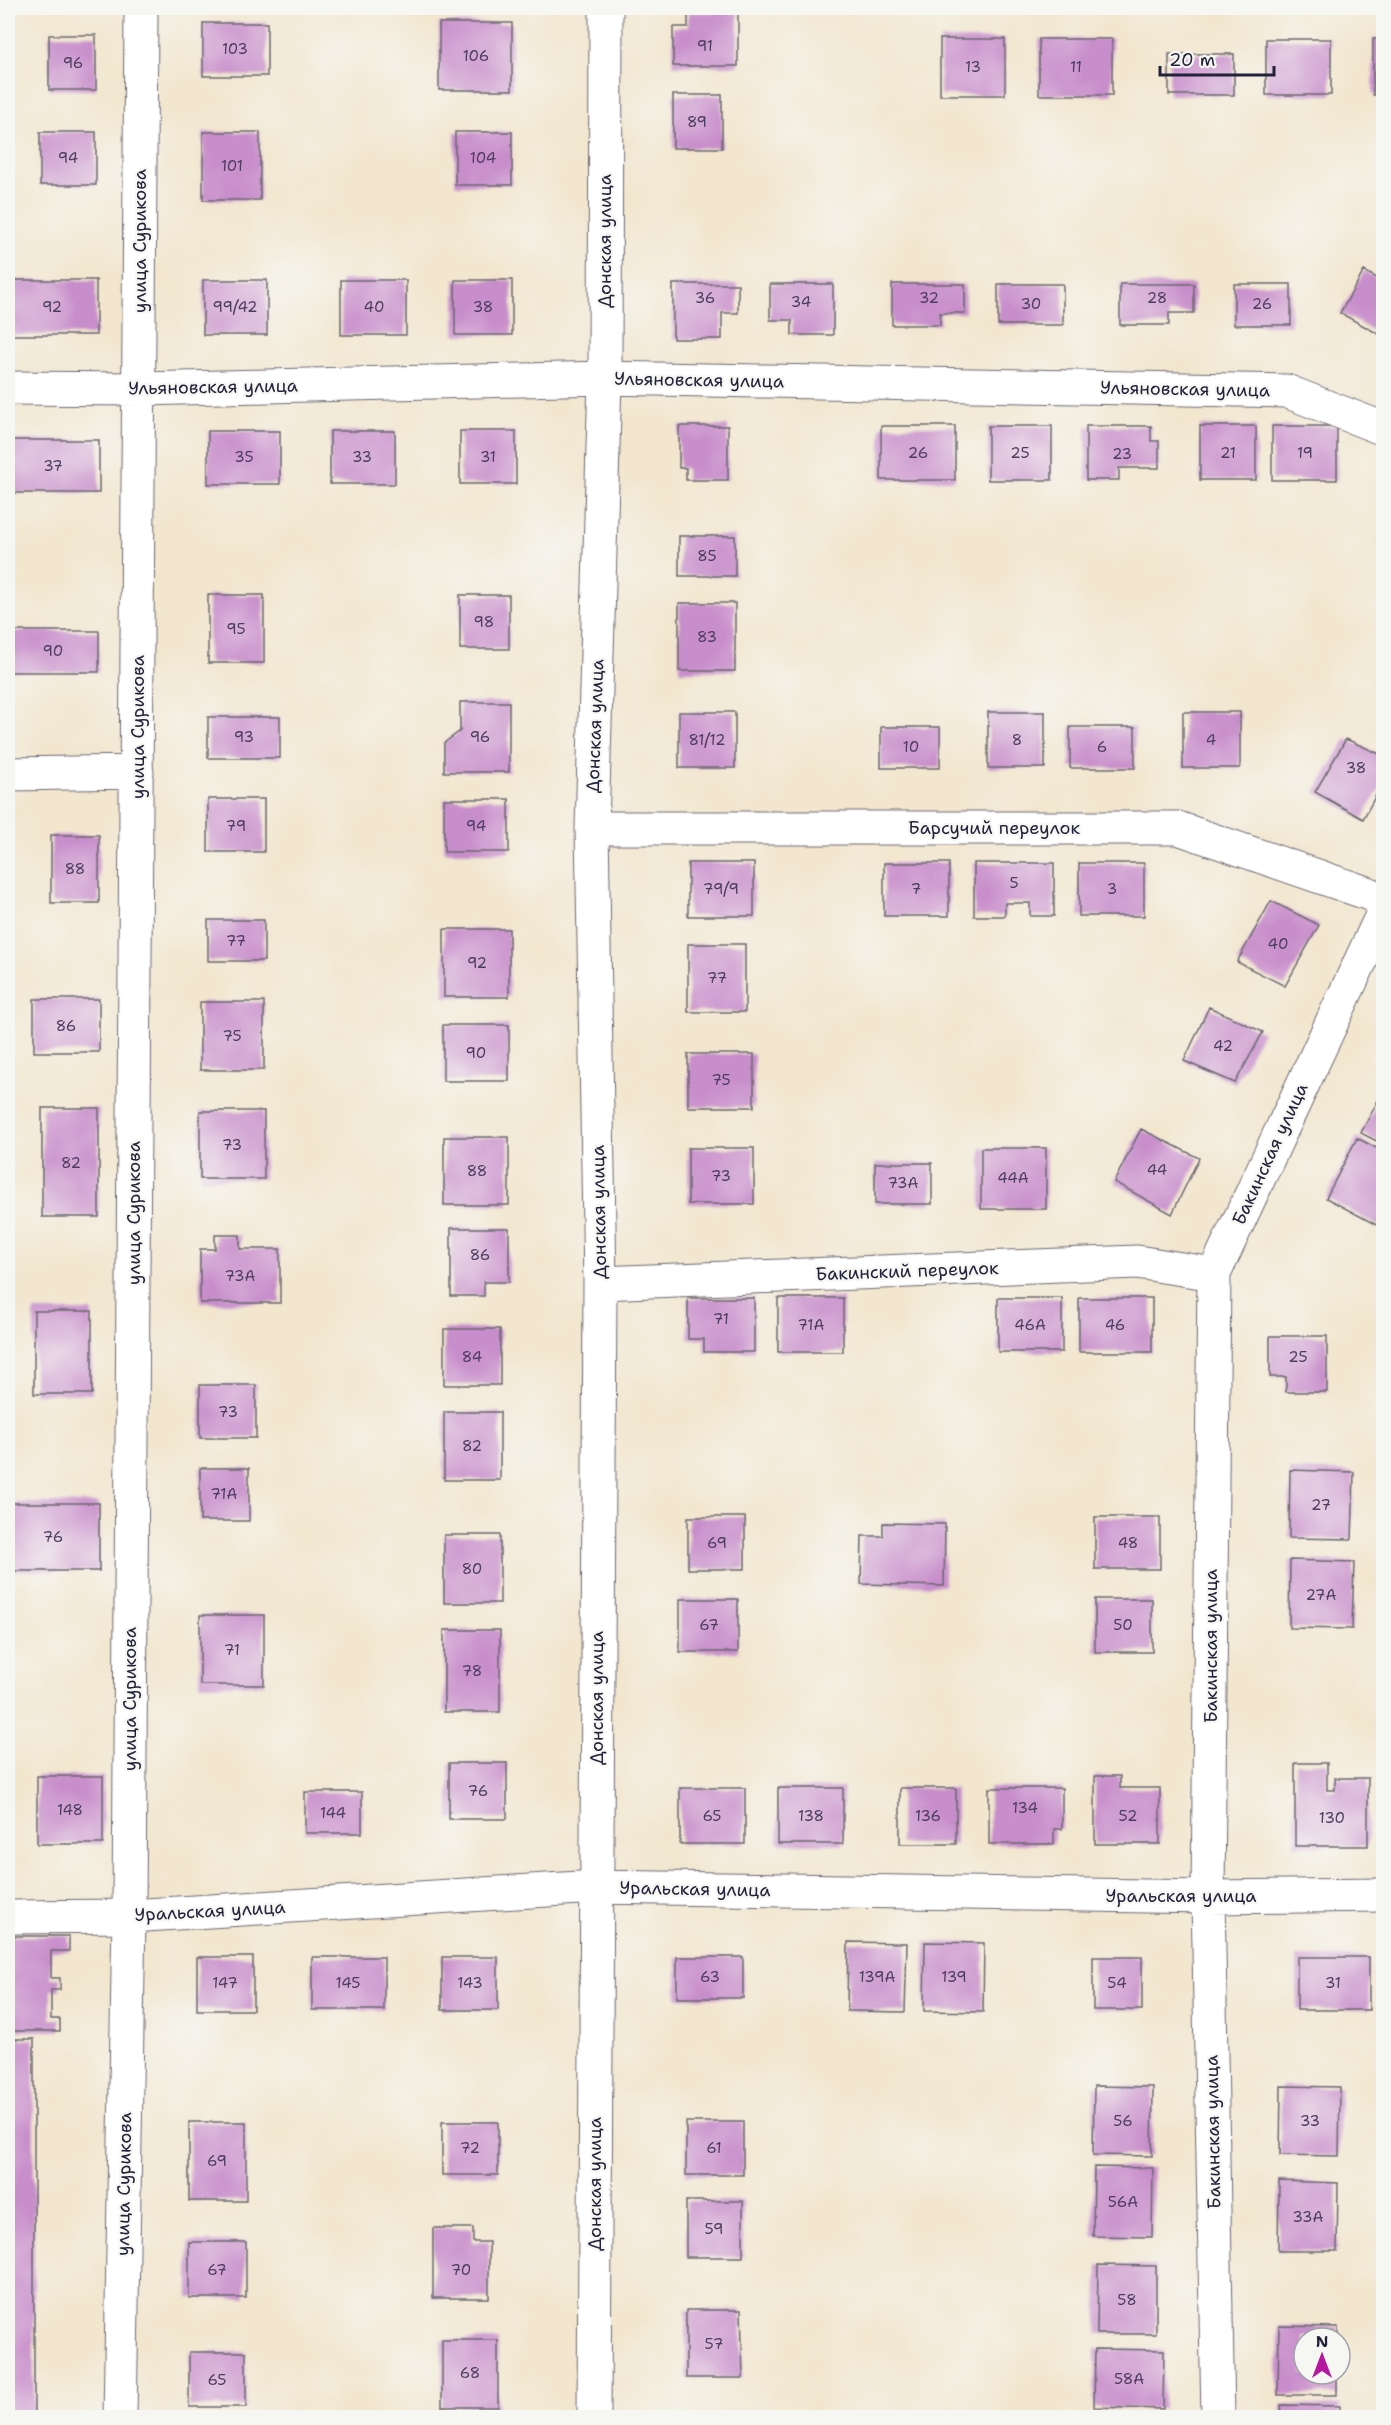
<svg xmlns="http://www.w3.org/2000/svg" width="1391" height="2425" viewBox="0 0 1391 2425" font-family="'Shantell Sans',sans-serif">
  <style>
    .building { fill: #c88dcb }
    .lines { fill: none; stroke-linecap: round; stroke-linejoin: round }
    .minor-casing { stroke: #6b676f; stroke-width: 35 }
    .minor { stroke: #fff; stroke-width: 33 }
    .labels { text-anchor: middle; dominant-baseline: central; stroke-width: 4.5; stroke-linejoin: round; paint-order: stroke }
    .number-label { font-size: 15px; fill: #4c3d5f }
    .street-label { font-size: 18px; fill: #22223b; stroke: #f6f6f2 }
  </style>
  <rect width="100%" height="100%" fill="#f6f6f2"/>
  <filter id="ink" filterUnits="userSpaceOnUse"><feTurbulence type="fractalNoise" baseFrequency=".0167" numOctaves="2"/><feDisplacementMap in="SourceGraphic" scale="12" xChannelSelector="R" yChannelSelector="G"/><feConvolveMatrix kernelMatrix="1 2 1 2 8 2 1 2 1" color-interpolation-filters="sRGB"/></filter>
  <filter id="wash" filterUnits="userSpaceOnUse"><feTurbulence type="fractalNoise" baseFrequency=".008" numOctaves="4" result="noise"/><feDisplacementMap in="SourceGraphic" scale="24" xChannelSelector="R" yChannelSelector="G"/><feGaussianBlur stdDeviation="1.35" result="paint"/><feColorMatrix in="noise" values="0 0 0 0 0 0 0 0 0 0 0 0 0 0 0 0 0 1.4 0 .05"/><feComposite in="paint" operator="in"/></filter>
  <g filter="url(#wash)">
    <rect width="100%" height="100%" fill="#f2e6cf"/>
    <g id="blocks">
      <!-- building -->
      <path class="building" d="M688 12H738V66H673V27H688Z
        M203 23H267V76H203Z
        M439 23H512V90H439Z
        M49 35H96V90H49Z
        M940 39H1005V95H940Z
        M1039 39H1112V95H1039Z
        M1266 39H1331V95H1266Z
        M1373 39H1384V95H1373Z
        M1169 54H1234V95H1169Z
        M673 95H722V148H673Z
        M40 132H96V185H40Z
        M203 132H260V200H203Z
        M455 132H512V185H455Z
        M1364 271 1384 282V337L1340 313Z
        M8 280H96V335H8Z
        M203 280H267V335H203Z
        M341 280H406V335H341Z
        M455 280H512V335H455Z
        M673 284H738V313H722V339H673Z
        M770 284H833V335H792V320H770Z
        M892 284H965V313H940V325H892Z
        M998 284H1063V325H998Z
        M1120 284H1194V313H1169V325H1120Z
        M1234 284H1291V325H1234Z
        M679 426H728V480H686V468H679Z
        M881 426H955V480H881Z
        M988 426H1052V480H988Z
        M1086 426H1151V441H1159V468H1119V480H1086Z
        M1200 426H1256V480H1200Z
        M1272 426H1337V480H1272Z
        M208 431H280V484H208Z
        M330 431H395V484H330Z
        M460 431H516V484H460Z
        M8 440H99V493H8Z
        M679 536H735V576H679Z
        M208 595H264V663H208Z
        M460 595H509V649H460Z
        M679 603H735V671H679Z
        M8 631H99V672H8Z
        M460 702H509V772H444V743L460 731Z
        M679 712H735V768H679Z
        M988 712H1045V768H988Z
        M1183 712H1240V768H1183Z
        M208 717H280V758H208Z
        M881 727H940V768H881Z
        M1070 727H1135V768H1070Z
        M1346 739 1384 756V780L1363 819 1315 792Z
        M208 799H264V852H208Z
        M444 799H509V852H444Z
        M51 835H99V903H51Z
        M688 863H754V916H688Z
        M884 863H949V916H884Z
        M974 863H1054V916H1030V903H1005V916H974Z
        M1079 863H1144V916H1079Z
        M1271 901 1319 925 1285 986 1237 962Z
        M208 920H264V961H208Z
        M444 929H509V997H444Z
        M688 944H745V1012H688Z
        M34 999H99V1052H34Z
        M200 1002H264V1070H200Z
        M1209 1007 1263 1032 1235 1083 1184 1061Z
        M443 1025H509V1081H443Z
        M688 1054H754V1107H688Z
        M1384 1089V1145L1361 1133Z
        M42 1108H99V1217H42Z
        M200 1111H264V1179H200Z
        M1141 1129 1199 1158 1172 1214 1114 1182Z
        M444 1137H509V1205H444Z
        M1357 1138 1384 1152 1382 1228 1326 1198Z
        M688 1148H754V1204H688Z
        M981 1148H1046V1209H981Z
        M875 1163H932V1204H875Z
        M451 1228H509V1282H484V1296H451Z
        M215 1235H240V1249H280V1303H200V1249H215Z
        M688 1298H754V1352H704V1339H688Z
        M778 1298H843V1352H778Z
        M998 1298H1062V1352H998Z
        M1079 1298H1152V1352H1079Z
        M34 1311H92V1394H34Z
        M444 1329H500V1385H444Z
        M1270 1336H1327V1392H1286V1377H1270Z
        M200 1385H256V1438H200Z
        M444 1412H500V1480H444Z
        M200 1468H249V1521H200Z
        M1290 1470 1354 1472 1352 1539 1289 1538Z
        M8 1503H99V1571H8Z
        M688 1517H745V1569H688Z
        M1095 1517H1160V1569H1095Z
        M883 1523 945 1524 944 1586 861 1584 862 1536H883Z
        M444 1535H500V1603H444Z
        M1290 1560 1354 1562 1352 1629 1289 1628Z
        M680 1599H738V1652H680Z
        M1095 1599H1152V1652H1095Z
        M200 1615H264V1685H200Z
        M444 1630H500V1712H444Z
        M449 1763H507V1819H449Z
        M1295 1763H1327V1790H1335V1778H1368V1846H1295Z
        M37 1776H103V1844H37Z
        M1095 1776H1120V1788H1160V1844H1095Z
        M680 1788H745V1844H680Z
        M778 1788H843V1844H778Z
        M900 1788H956V1844H900Z
        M989 1788H1062V1829H1054V1844H989Z
        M305 1792H362V1833H305Z
        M8 1936H69V1951H51V1978H60V1990H51V2019H60V2031H8Z
        M848 1942 907 1943 905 2012 847 2011Z
        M925 1942 984 1943 983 2012 924 2011Z
        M197 1957H253V2010H197Z
        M312 1957H384V2010H312Z
        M442 1957H498V2010H442Z
        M677 1957H743V1998H677Z
        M1093 1957H1142V2010H1093Z
        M1297 1957H1369V2010H1297Z
        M8 2039H34V2418H8Z
        M1094 2086 1153 2087 1152 2156 1093 2155Z
        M1281 2086 1340 2087 1339 2156 1280 2155Z
        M189 2122H246V2201H189Z
        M442 2122H498V2175H442Z
        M686 2122H743V2175H686Z
        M1094 2167 1153 2168 1152 2237 1093 2236Z
        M1279 2181 1338 2183 1337 2251H1278Z
        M686 2201H743V2257H686Z
        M433 2228H473V2242H489V2298H433Z
        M189 2242H246V2298H189Z
        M1098 2265 1156 2266V2334H1097Z
        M686 2310H741L743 2378H686Z
        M1279 2326 1338 2327V2338H1304V2374H1337V2395H1278Z
        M442 2340H498V2407H442Z
        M1095 2349 1164 2350 1163 2409 1094 2407Z
        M189 2352H246V2407H189Z
        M1281 2405 1340 2406 1339 2418H1281Z"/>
    </g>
  </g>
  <g filter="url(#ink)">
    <use href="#blocks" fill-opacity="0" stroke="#6b676f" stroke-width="1.5"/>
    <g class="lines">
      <!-- minor casing -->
      <g class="minor-casing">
        <path id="minor" d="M8 388 140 389 605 378 1286 391 1384 429
          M8 774 137 772
          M592 828H1178L1384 899
          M600 1283 1137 1262 1214 1274
          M8 1917 129 1916 596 1887 1208 1897 1384 1895
          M120 2418 129 1916 141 8
          M594 2418 600 1283 592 828 605 378 606 8
          M1218 2418 1208 1897 1214 1274 1384 911"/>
      </g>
      <!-- minor -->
      <use href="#minor" class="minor"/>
    </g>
  </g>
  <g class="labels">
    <!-- number labels -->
    <g class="number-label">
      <text x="705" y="46">91</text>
      <text x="235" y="49">103</text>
      <text x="476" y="56">106</text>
      <text x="73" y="63">96</text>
      <text x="973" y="67">13</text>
      <text x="1076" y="67">11</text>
      <text x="697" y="122">89</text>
      <text x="68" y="158">94</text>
      <text x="483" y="158">104</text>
      <text x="232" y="166">101</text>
      <text x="705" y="298">36</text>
      <text x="929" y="298">32</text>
      <text x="1157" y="298">28</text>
      <text x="801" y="302">34</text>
      <text x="1031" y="304">30</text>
      <text x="1262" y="304">26</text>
      <text x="52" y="307">92</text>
      <text x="235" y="307">99/42</text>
      <text x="374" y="307">40</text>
      <text x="483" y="307">38</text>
      <text x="918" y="453">26</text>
      <text x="1020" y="453">25</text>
      <text x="1228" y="453">21</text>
      <text x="1305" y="453">19</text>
      <text x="1122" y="454">23</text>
      <text x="244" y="457">35</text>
      <text x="362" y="457">33</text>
      <text x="488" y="457">31</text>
      <text x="53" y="466">37</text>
      <text x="707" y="556">85</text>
      <text x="484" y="622">98</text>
      <text x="236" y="629">95</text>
      <text x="707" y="637">83</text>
      <text x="53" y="651">90</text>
      <text x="244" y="737">93</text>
      <text x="480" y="737">96</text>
      <text x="707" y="740">81/12</text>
      <text x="1017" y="740">8</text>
      <text x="1211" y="740">4</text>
      <text x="911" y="747">10</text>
      <text x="1102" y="747">6</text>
      <text x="1356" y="768">38</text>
      <text x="236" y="826">79</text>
      <text x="476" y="826">94</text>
      <text x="75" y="869">88</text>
      <text x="1014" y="883">5</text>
      <text x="721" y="889">79/9</text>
      <text x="916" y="889">7</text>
      <text x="1112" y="889">3</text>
      <text x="236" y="941">77</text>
      <text x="1278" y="944">40</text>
      <text x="477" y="963">92</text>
      <text x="717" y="978">77</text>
      <text x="66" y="1026">86</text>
      <text x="232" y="1036">75</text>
      <text x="1223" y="1046">42</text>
      <text x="476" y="1053">90</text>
      <text x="721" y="1080">75</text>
      <text x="232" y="1145">73</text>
      <text x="71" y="1163">82</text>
      <text x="1157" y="1170">44</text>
      <text x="477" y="1171">88</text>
      <text x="721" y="1176">73</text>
      <text x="1013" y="1178">44А</text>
      <text x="903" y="1183">73А</text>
      <text x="480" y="1255">86</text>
      <text x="240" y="1276">73А</text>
      <text x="721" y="1319">71</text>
      <text x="811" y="1325">71А</text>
      <text x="1030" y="1325">46А</text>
      <text x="1115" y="1325">46</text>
      <text x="472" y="1357">84</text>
      <text x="1298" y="1357">25</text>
      <text x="228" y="1412">73</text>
      <text x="472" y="1446">82</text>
      <text x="224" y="1494">71А</text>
      <text x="1321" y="1505">27</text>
      <text x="53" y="1537">76</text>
      <text x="717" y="1543">69</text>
      <text x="1128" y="1543">48</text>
      <text x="472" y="1569">80</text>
      <text x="1321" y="1595">27А</text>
      <text x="709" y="1625">67</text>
      <text x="1123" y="1625">50</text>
      <text x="232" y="1650">71</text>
      <text x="472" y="1671">78</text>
      <text x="478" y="1791">76</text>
      <text x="1025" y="1808">134</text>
      <text x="70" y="1810">148</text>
      <text x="333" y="1813">144</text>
      <text x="712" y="1816">65</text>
      <text x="811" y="1816">138</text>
      <text x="928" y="1816">136</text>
      <text x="1128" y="1816">52</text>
      <text x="1332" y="1818">130</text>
      <text x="710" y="1977">63</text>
      <text x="877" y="1977">139А</text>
      <text x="954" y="1977">139</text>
      <text x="225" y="1983">147</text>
      <text x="348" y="1983">145</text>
      <text x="470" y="1983">143</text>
      <text x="1117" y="1983">54</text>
      <text x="1333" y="1983">31</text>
      <text x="1123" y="2121">56</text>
      <text x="1310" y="2121">33</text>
      <text x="470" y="2148">72</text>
      <text x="714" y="2148">61</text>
      <text x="217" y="2161">69</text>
      <text x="1123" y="2202">56А</text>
      <text x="1308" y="2217">33А</text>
      <text x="714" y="2229">59</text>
      <text x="217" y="2270">67</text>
      <text x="461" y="2270">70</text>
      <text x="1127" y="2300">58</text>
      <text x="714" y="2344">57</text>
      <text x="470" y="2373">68</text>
      <text x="1129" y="2379">58А</text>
      <text x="217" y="2380">65</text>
    </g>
    <!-- street labels -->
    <g class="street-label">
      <text transform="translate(140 241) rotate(-90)">улица Сурикова</text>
      <text transform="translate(605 241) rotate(-90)">Донская улица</text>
      <text transform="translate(699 380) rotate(1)">Ульяновская улица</text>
      <text transform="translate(213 387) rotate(-1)">Ульяновская улица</text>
      <text transform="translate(1185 389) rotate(1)">Ульяновская улица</text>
      <text transform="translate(595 726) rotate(-88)">Донская улица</text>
      <text transform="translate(138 727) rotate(-90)">улица Сурикова</text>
      <text x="994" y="828">Барсучий переулок</text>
      <text transform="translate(1270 1154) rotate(-65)">Бакинская улица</text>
      <text transform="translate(599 1212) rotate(-91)">Донская улица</text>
      <text transform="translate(134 1213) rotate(-90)">улица Сурикова</text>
      <text transform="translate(907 1271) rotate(-2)">Бакинский переулок</text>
      <text transform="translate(1211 1646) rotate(-90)">Бакинская улица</text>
      <text transform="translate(597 1698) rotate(-90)">Донская улица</text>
      <text transform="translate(130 1699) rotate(-90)">улица Сурикова</text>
      <text transform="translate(695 1889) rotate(1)">Уральская улица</text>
      <text x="1181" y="1896">Уральская улица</text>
      <text transform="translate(210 1911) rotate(-3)">Уральская улица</text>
      <text transform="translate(1213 2132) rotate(-91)">Бакинская улица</text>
      <text transform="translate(124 2184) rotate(-89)">улица Сурикова</text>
      <text transform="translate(595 2184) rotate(-90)">Донская улица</text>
    </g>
  </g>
  <!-- margin -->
  <rect width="1391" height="2425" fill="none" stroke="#f6f6f2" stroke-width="30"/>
  <!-- north arrow -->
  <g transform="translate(1322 2356)"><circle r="28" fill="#f6f6f2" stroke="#a1a1a9" stroke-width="1.5"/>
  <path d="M0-4.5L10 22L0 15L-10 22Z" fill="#b5179e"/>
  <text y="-9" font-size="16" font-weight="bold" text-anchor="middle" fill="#22223b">N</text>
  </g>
  <!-- scale -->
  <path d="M1160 66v9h114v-9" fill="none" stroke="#22223b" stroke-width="3"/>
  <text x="1169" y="66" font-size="18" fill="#22223b" stroke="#f6f6f2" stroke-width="4.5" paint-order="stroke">20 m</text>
</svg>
